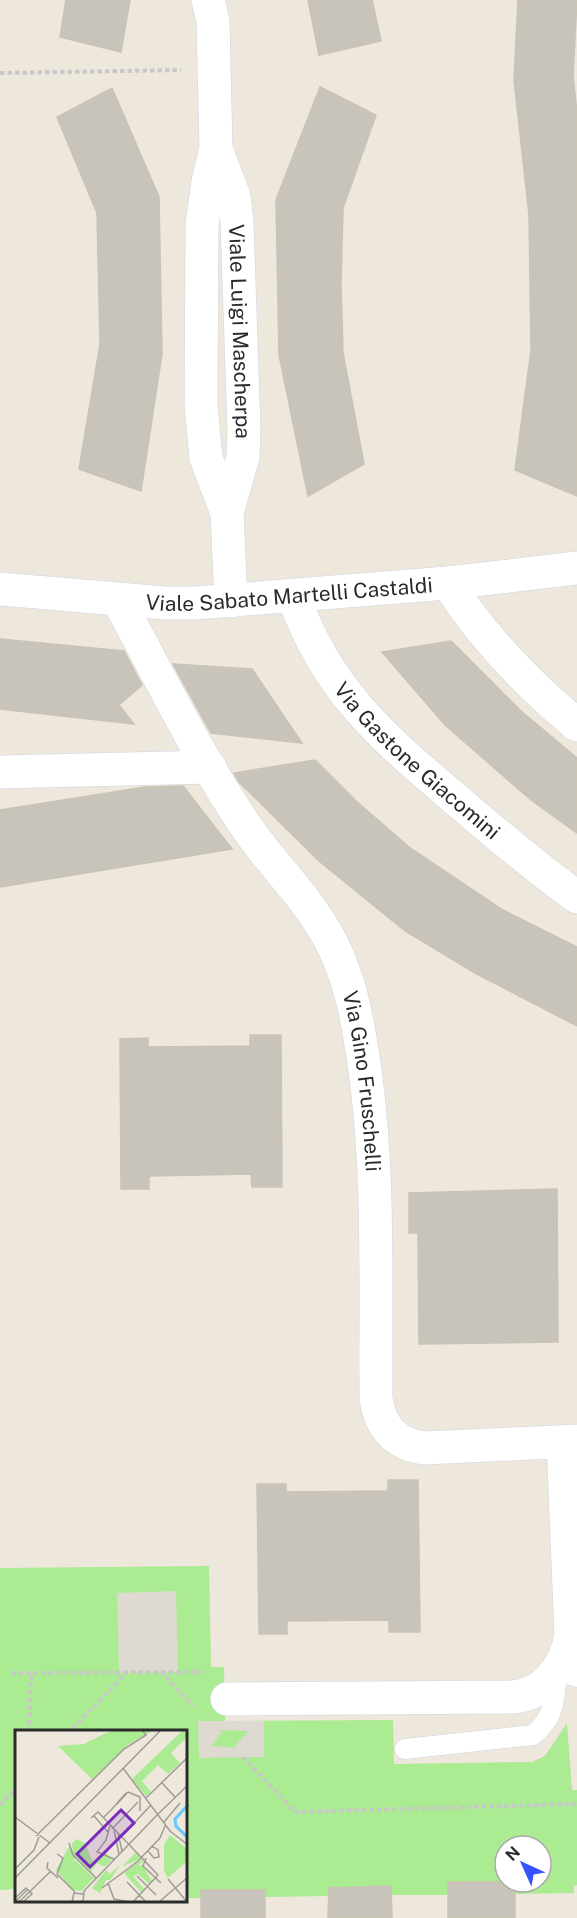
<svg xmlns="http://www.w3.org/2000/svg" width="577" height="1918" viewBox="0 0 577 1918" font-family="'Public Sans',sans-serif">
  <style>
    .green { fill: #abeb91 }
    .plaza { fill: #dedad2; fill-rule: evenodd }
    .building { fill: #c9c4bb; stroke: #cac3b4; stroke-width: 1.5 }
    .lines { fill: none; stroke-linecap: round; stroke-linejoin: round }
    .service-casing { stroke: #d0d3e5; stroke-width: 21 }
    .minor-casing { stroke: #d0d3e5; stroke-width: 34 }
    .path { stroke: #c8c8c8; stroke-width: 4; stroke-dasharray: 4.5 3; stroke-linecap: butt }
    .service { stroke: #fff; stroke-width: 20 }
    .minor { stroke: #fff; stroke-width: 33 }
    .labels { text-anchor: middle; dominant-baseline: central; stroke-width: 5; stroke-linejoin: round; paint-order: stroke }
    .street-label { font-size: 21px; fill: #2b2b2b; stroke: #fff }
    .inset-river { fill: none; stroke: #62cbfc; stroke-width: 3 }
    .inset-road { fill: none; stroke: #a09c95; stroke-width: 1.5 }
    .view { fill: #7b2cbf; fill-opacity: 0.15; stroke: #7b2cbf; stroke-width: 3 }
    .inset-edge { fill: none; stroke: #2b2b2b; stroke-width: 3 }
  </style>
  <rect width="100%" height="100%" fill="#eee7db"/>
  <!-- green -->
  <path class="green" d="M209 1566 211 1667H224L225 1721 393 1720 394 1764 532 1762 545 1756 567 1723 572 1790H577V1885L574 1886V1893L515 1894V1882H541V1846H505V1882H448V1895H392L391 1886 329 1888 328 1896 265 1897 264 1890H201V1898H186V1732H16V1889L0 1890V1568Z"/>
  <!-- plaza -->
  <path class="plaza" d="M176 1591 178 1672 119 1673 117 1593Z
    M264 1721V1757L199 1758 198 1721ZM219 1730 248 1731V1732L235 1745 236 1748 211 1746 222 1733Z"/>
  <!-- building -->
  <path class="building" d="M66 0H130L121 52 60 37Z
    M308 0H372L381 41 319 55Z
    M518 0H577L573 75 577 113V496L515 470 531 350 529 215 514 80Z
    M320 87 376 115 343 208 341 283 343 353 364 464 308 496 279 355 276 200Z
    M112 88 159 197 162 354 141 491 79 469 100 344 97 213 57 117Z
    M0 639 124 651 142 685 119 705 134 724 0 709Z
    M451 641 521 711 577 758V833L531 800 445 725 382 652Z
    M173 664 252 669 302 743 211 733Z
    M315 760 356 801 409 847 503 910 577 947V1026L475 973 405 931 319 861 239 782 234 773Z
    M183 786 232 849 0 887V810L145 787Z
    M250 1035H281L282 1187H252L251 1174 149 1176V1189H121L120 1039 148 1038V1047L250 1046Z
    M557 1189 558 1342 419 1344 418 1233H409V1193Z
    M388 1480H418L420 1632H389V1620L287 1621V1634H259L257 1484H286V1492L388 1491Z
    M448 1882H515V1918H448Z
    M391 1886 392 1918H328L329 1888Z
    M201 1890H265V1918H201Z"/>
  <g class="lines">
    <!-- service casing -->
    <g class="service-casing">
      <path id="service" d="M405 1749 533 1735C556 1716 554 1700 557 1671L577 1677"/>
    </g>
    <!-- minor casing -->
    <g class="minor-casing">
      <g id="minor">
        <path d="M208 0 213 21 216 149 208 181 202 225 201 405 206 458 227 513 231 601"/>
        <path id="s1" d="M216 149 234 196 237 222 244 430 243 457 227 513"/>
        <path d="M448 583C482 637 528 684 577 725"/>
        <path id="s2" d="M0 589 165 603H195L448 583 577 568"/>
        <path id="s3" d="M294 597C327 692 386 740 460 803 498 835 536 868 577 897"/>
        <path id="s4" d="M118 600C159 675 197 754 245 825 273 867 314 903 335 950 352 986 358 1024 364 1063 380 1174 375 1287 376 1398 380 1427 395 1444 424 1448L577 1441"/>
        <path d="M0 772 210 767"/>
        <path d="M227 1699 513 1697C546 1694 565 1666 571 1636L563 1442"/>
      </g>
    </g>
    <!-- path -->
    <path class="path" d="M0 73 181 70
      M161 1672 193 1706
      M11 1673 205 1672
      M73 1728 126 1673
      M29 1732 31 1674
      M243 1757 295 1812 577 1804
      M0 1805 16 1788"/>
    <!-- service -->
    <use href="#service" class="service"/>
    <!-- minor -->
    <use href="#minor" class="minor"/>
  </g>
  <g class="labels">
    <!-- street labels -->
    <g class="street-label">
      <text stroke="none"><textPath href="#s1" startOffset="186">Viale Luigi Mascherpa</textPath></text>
      <text stroke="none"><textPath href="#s2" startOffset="290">Viale Sabato Martelli Castaldi</textPath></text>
      <text stroke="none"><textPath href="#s3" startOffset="208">Via Gastone Giacomini</textPath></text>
      <text stroke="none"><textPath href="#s4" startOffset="548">Via Gino Fruschelli</textPath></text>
    </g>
  </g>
  <!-- overview -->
  <g transform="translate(15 1730)">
    <rect width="172" height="172" fill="#eee7db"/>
    <path d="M97 0H139L114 14 77 49 43 16 69 14ZM168 0H172V7L156 23 165 33 153 44 143 35 127 51 136 62 131 66 117 49ZM155 105 172 119V131L153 148 149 141V115ZM62 109 70 113 78 132 91 123 97 129 90 137 82 133 76 142 58 124 57 113ZM55 115 61 128 51 138 60 130 79 148 66 161 58 160 41 140ZM121 122 125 128 95 150H91L85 163 77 158 91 140 95 144 105 135 95 150 124 129 107 137ZM126 130H129L123 136 127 135 137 151 134 154 123 144 118 146 129 159 126 162 109 143Z" fill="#abeb91"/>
    <path class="inset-river" d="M173 75 160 89 161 96 173 108"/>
    <path class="inset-road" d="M108 38 155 101 173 115M147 53 160 67M113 62 125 67V81M131 68 173 27M97 79 110 64 113 62 102 74M143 84 173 55M79 86 93 102M0 87 35 113M76 88 83 82 143 145 118 172M88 88 97 79 92 84M149 92 165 73M95 96 91 110 82 122 99 129M97 99 123 72M99 100 104 124M103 103 107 121M21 106 109 19 131 5 127 0M107 106 136 75M54 113 58 125 81 148M133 121 139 128 144 127 143 120 137 116M42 124 48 128 42 144 60 162M131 128 128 136 146 153M33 132 32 138 43 148M0 139 19 120 24 107M122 146 141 165M0 148 146 0M153 149 172 172M112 152 131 172M93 153 99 169 114 172M87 158 122 132 145 108 150 96M0 168 11 158 17 164 8 172M0 172 13 159M4 172 36 141M57 172 59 163 68 164M68 172 69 161 143 84M144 172 173 147"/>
    <path class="view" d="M106 80 119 93 75 137 62 124Z"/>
    <rect width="172" height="172" class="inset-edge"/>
  </g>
  <!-- north arrow -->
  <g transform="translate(523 1864) rotate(315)"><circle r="28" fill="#ffffff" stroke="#aaaaaa" stroke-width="1.5"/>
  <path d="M0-4.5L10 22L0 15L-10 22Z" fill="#3752ff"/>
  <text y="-9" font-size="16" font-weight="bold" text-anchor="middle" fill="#2b2b2b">N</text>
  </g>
</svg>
